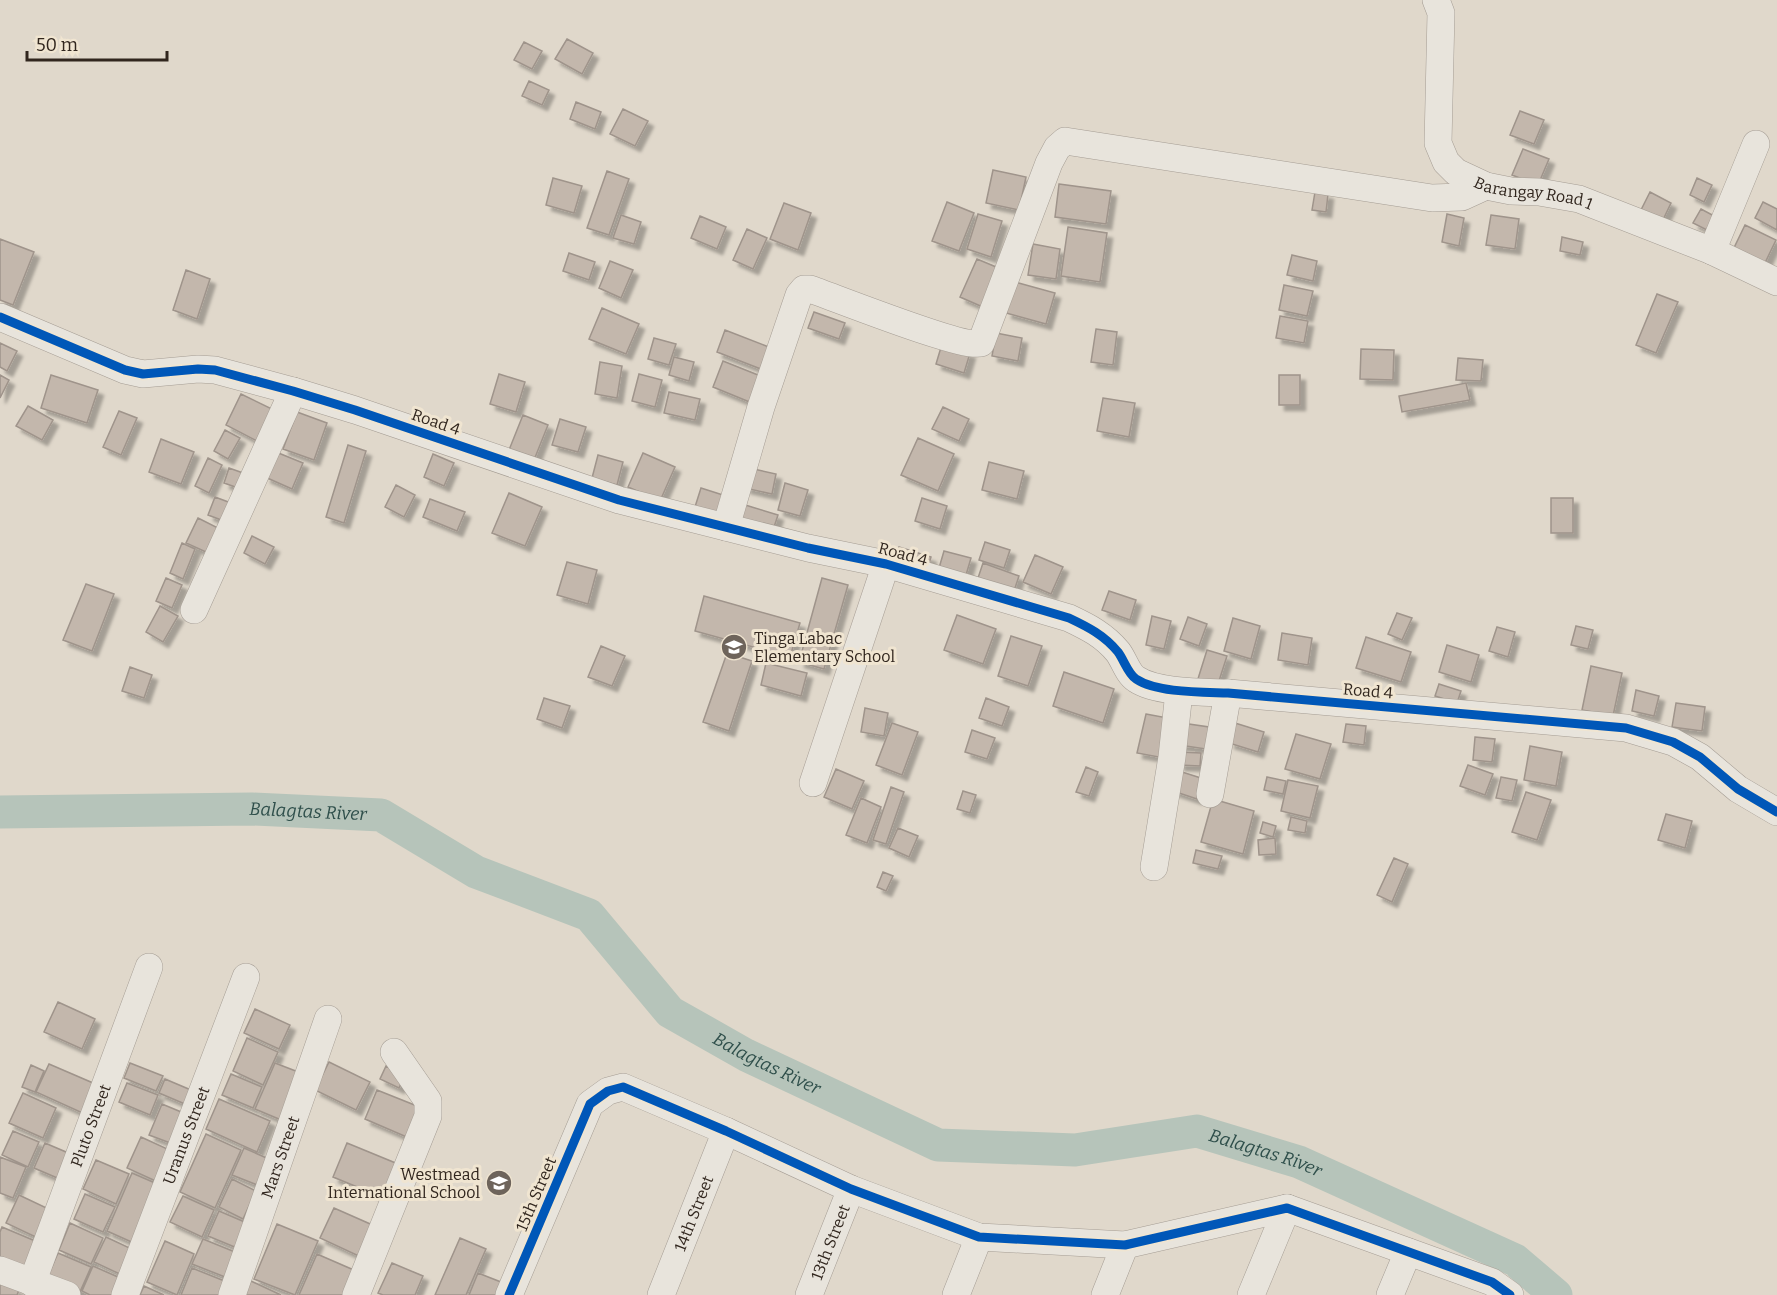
<svg xmlns="http://www.w3.org/2000/svg" width="1777" height="1295" viewBox="0 0 1777 1295" font-family="Bitter,serif">
  <style>
    .lines { fill: none; stroke-linecap: round; stroke-linejoin: round }
    .river { stroke: #b6c4ba; stroke-width: 33 }
    .building { fill: #c3b7ac; stroke: #9f948b; stroke-width: 1.5; filter: url(#shadow) }
    .minor-casing { stroke: #a59d94; stroke-width: 28 }
    .minor { stroke: #e8e4dc; stroke-width: 27 }
    .cycleway-casing { stroke: #f0e5d1; stroke-width: 13 }
    .cycleway { stroke: #0057b8; stroke-width: 9 }
    .labels { text-anchor: middle; dominant-baseline: central; stroke-width: 6; stroke-linejoin: round; paint-order: stroke }
    .street-label { font-size: 16px; fill: #31261e; stroke: #f0e5d1 }
    .poi-label { font-size: 16px; fill: #31261e; stroke: #f0e5d1; text-anchor: start }
    .water-label { font-size: 18px; font-style: italic; fill: #2f4f4b; stroke: #f0e5d1 }
  </style>
  <defs>
    <filter id="shadow"><feDropShadow dx="5.5" dy="5.5" stdDeviation="1.5" flood-color="#0004"/></filter>
  </defs>
  <rect width="100%" height="100%" fill="#e0d8cb"/>
  <g class="lines">
    <!-- river -->
    <path class="river" id="s1" d="M0 812 252 809 381 815 476 872 589 915 670 1012 746 1055 938 1145 1075 1150 1197 1131 1299 1162 1515 1260 1556 1295"/>
  </g>
  <!-- building -->
  <path class="building" d="M567 39 593 53 582 74 555 59Z
    M524 42 542 51 532 69 514 60Z
    M529 81 549 90 542 105 522 96Z
    M576 102 601 112 595 129 570 119Z
    M623 109 648 121 635 146 610 134Z
    M1520 111 1544 120 1534 144 1510 135Z
    M1523 149 1549 159 1538 185 1512 175Z
    M993 170 1026 177 1019 210 986 203Z
    M607 171 629 179 609 235 587 228Z
    M553 178 582 186 574 213 546 205Z
    M1697 178 1712 185 1704 202 1690 195Z
    M1059 184 1111 191 1106 224 1055 217Z
    M1315 192 1328 194 1326 212 1312 210Z
    M1650 192 1671 203 1661 224 1639 214Z
    M947 202 974 213 959 251 932 241Z
    M1763 202 1777 209V230L1755 218Z
    M784 203 811 213 798 250 770 239Z
    M1701 209 1718 218 1711 232 1693 223Z
    M978 214 1002 221 991 257 967 249Z
    M1447 214 1464 218 1459 246 1442 242Z
    M621 215 641 222 634 244 613 238Z
    M1491 215 1519 219 1515 249 1486 245Z
    M700 216 726 227 717 249 691 238Z
    M1745 225 1776 240 1763 267 1732 252Z
    M1068 227 1107 233 1100 282 1061 276Z
    M747 229 767 238 753 269 733 260Z
    M1562 237 1583 242 1580 255 1560 251Z
    M0 239 34 252 13 305 0 300Z
    M1033 244 1060 249 1056 279 1028 275Z
    M569 253 595 262 589 280 563 271Z
    M1292 255 1317 261 1313 281 1287 275Z
    M977 259 1001 269 985 308 960 297Z
    M610 261 633 270 621 298 599 288Z
    M186 270 210 279 197 319 173 310Z
    M1015 282 1055 293 1046 324 1006 313Z
    M1284 285 1313 291 1307 316 1279 310Z
    M1657 294 1678 302 1656 353 1636 345Z
    M602 308 639 324 626 354 589 339Z
    M814 312 845 323 839 339 808 328Z
    M1280 316 1308 321 1304 343 1276 338Z
    M1096 329 1117 332 1113 365 1091 362Z
    M725 330 774 349 766 371 717 352Z
    M996 333 1022 338 1018 361 992 356Z
    M654 338 676 344 669 365 648 359Z
    M0 343 17 351 7 371 0 367Z
    M942 344 970 353 964 373 936 364Z
    M1361 349 1394 350 1393 380 1360 379Z
    M674 357 694 362 689 381 669 375Z
    M1458 358 1483 360 1481 381 1456 380Z
    M723 361 763 377 752 403 713 387Z
    M600 362 622 366 617 398 595 394Z
    M499 374 525 382 516 412 490 404Z
    M639 374 662 380 655 407 632 401Z
    M0 375 9 380 0 398Z
    M51 375 98 390 87 423 41 408Z
    M1279 375H1300V405H1279Z
    M1466 383 1470 400 1402 412 1399 396Z
    M669 392 700 399 695 420 664 413Z
    M241 394 274 410 259 442 226 425Z
    M1103 398 1135 403 1129 437 1097 431Z
    M28 406 53 420 42 440 16 426Z
    M943 407 969 419 959 441 932 429Z
    M119 411 137 418 121 455 103 447Z
    M297 412 327 423 314 460 283 449Z
    M523 415 548 425 532 465 507 455Z
    M560 419 586 427 578 452 552 445Z
    M225 430 240 438 228 459 214 451Z
    M918 438 954 454 938 491 901 475Z
    M161 439 194 452 181 484 149 472Z
    M348 445 366 451 344 523 326 517Z
    M276 452 303 463 292 489 265 477Z
    M643 453 675 467 660 501 628 487Z
    M433 454 454 463 444 486 424 477Z
    M598 455 623 462 617 485 592 478Z
    M208 458 222 465 209 493 195 486Z
    M989 462 1024 471 1017 499 982 490Z
    M229 468 246 474 241 489 224 483Z
    M749 468 776 474 772 494 745 488Z
    M785 483 808 490 800 516 778 510Z
    M396 485 415 495 404 517 385 507Z
    M701 488 723 495 717 517 694 510Z
    M509 493 542 507 525 546 492 533Z
    M215 497 231 503 224 521 208 515Z
    M922 498 947 506 940 529 915 521Z
    M1551 498H1573V533H1551Z
    M430 499 465 512 457 531 423 517Z
    M742 504 778 515 772 533 737 522Z
    M198 518 218 528 206 552 186 543Z
    M252 536 274 547 265 564 244 553Z
    M985 542 1010 550 1004 568 979 560Z
    M182 543 195 549 183 579 170 573Z
    M899 547 931 557 927 571 895 561Z
    M944 551 971 558 966 575 939 568Z
    M1035 555 1063 567 1051 594 1023 582Z
    M567 562 597 570 588 604 557 595Z
    M983 563 1019 576 1013 594 977 581Z
    M166 578 182 585 172 608 156 601Z
    M822 578 848 585 824 669 799 662Z
    M86 584 114 594 92 651 63 640Z
    M1109 591 1136 600 1130 620 1102 610Z
    M704 596 800 623 790 657 695 631Z
    M160 606 178 616 163 642 146 632Z
    M1397 613 1412 618 1402 640 1388 634Z
    M957 615 996 629 983 664 944 650Z
    M1152 616 1171 621 1164 649 1146 645Z
    M1188 617 1207 624 1199 646 1180 639Z
    M1233 618 1260 626 1251 659 1224 651Z
    M1576 626 1593 630 1588 649 1571 645Z
    M1497 627 1515 632 1508 657 1489 651Z
    M1282 633 1312 638 1308 665 1278 660Z
    M1011 636 1042 646 1028 686 998 676Z
    M1366 637 1411 652 1401 682 1356 668Z
    M1447 645 1479 655 1471 682 1439 672Z
    M601 646 625 656 612 686 588 677Z
    M1207 650 1227 656 1217 687 1197 682Z
    M727 653 752 661 729 731 703 722Z
    M766 663 807 673 801 696 761 685Z
    M1591 666 1622 673 1613 716 1582 710Z
    M130 667 152 675 144 698 122 691Z
    M1064 672 1114 689 1103 723 1053 706Z
    M1439 684 1461 691 1457 703 1435 696Z
    M1636 690 1659 696 1654 716 1632 711Z
    M544 698 570 706 562 728 537 719Z
    M986 698 1009 707 1002 726 979 718Z
    M1676 703 1705 707 1702 731 1672 727Z
    M865 708 888 713 884 736 861 732Z
    M1146 714 1173 719 1164 758 1137 753Z
    M892 723 918 732 902 775 876 765Z
    M1182 723 1209 727 1206 749 1179 745Z
    M1235 723 1264 732 1258 752 1229 743Z
    M1346 724 1366 726 1364 745 1343 742Z
    M972 730 995 738 987 759 965 752Z
    M1296 734 1331 744 1320 779 1285 769Z
    M1475 737 1495 739 1492 762 1473 760Z
    M1530 746 1562 752 1556 786 1524 780Z
    M1179 752 1201 753 1200 766 1179 765Z
    M1468 765 1493 774 1485 795 1460 786Z
    M1086 767 1098 772 1089 796 1076 792Z
    M836 769 864 781 852 809 824 797Z
    M1179 771 1204 779 1197 799 1173 791Z
    M1267 777 1286 781 1283 794 1264 790Z
    M1501 777 1517 780 1512 801 1496 798Z
    M1288 780 1318 786 1310 818 1281 811Z
    M891 787 904 792 886 844 873 840Z
    M963 791 976 795 970 813 957 809Z
    M1526 792 1551 800 1537 840 1512 832Z
    M861 798 881 807 867 843 846 835Z
    M1213 799 1254 811 1243 854 1201 842Z
    M1666 814 1692 821 1685 848 1658 840Z
    M1291 817 1307 821 1305 833 1288 830Z
    M1263 822 1276 826 1273 837 1260 833Z
    M898 828 918 836 909 857 889 848Z
    M1275 838 1276 854 1259 855 1258 840Z
    M1196 850 1222 856 1218 869 1193 863Z
    M1394 858 1408 864 1392 902 1377 895Z
    M883 872 893 876 886 891 877 887Z
    M58 1002 95 1019 82 1049 44 1032Z
    M255 1009 290 1025 279 1049 244 1033Z
    M247 1038 278 1052 263 1085 233 1071Z
    M329 1062 370 1082 356 1110 315 1090Z
    M130 1063 163 1076 156 1091 124 1078Z
    M275 1063 306 1075 286 1122 255 1109Z
    M49 1064 100 1086 87 1115 36 1092Z
    M31 1065 44 1071 35 1092 22 1087Z
    M386 1066 405 1075 399 1088 380 1079Z
    M231 1074 262 1087 253 1108 222 1095Z
    M165 1079 198 1093 192 1107 159 1093Z
    M127 1083 158 1095 150 1115 119 1102Z
    M377 1090 422 1108 409 1138 365 1119Z
    M23 1093 56 1108 43 1138 9 1123Z
    M219 1099 270 1121 257 1152 206 1129Z
    M162 1104 186 1114 173 1144 149 1135Z
    M13 1131 39 1142 28 1167 2 1155Z
    M206 1134 241 1150 215 1208 180 1192Z
    M141 1137 174 1152 160 1183 127 1168Z
    M45 1143 73 1155 62 1180 34 1168Z
    M347 1143 398 1164 384 1198 333 1177Z
    M244 1148 271 1160 260 1186 232 1175Z
    M0 1157 26 1167 13 1198 0 1193Z
    M96 1160 129 1174 116 1204 83 1189Z
    M132 1173 162 1186 136 1244 107 1231Z
    M232 1179 256 1191 243 1219 219 1207Z
    M85 1194 115 1207 103 1232 74 1219Z
    M19 1195 55 1212 42 1240 6 1223Z
    M183 1196 214 1210 202 1237 170 1222Z
    M334 1208 377 1227 363 1258 320 1238Z
    M219 1211 247 1223 237 1248 208 1236Z
    M70 1223 103 1238 91 1264 59 1250Z
    M277 1224 318 1241 295 1295 254 1279Z
    M2 1227 40 1243 26 1274 0 1262V1232Z
    M106 1237 136 1251 124 1276 94 1262Z
    M460 1238 486 1249 466 1295H435Z
    M203 1239 235 1252 225 1277 192 1264Z
    M165 1241 194 1254 177 1295 147 1282Z
    M58 1253 91 1267 79 1294 46 1280Z
    M317 1254 356 1271 345 1295H299Z
    M392 1263 423 1276 415 1295H383L378 1293Z
    M93 1266 127 1281 121 1295H90L82 1291Z
    M192 1268 227 1282 222 1295H181Z
    M478 1273 506 1284 501 1295H469Z
    M251 1281 281 1295H244Z
    M0 1283 19 1290 17 1295H0Z
    M144 1286 164 1295H140Z"/>
  <g class="lines">
    <!-- minor casing -->
    <g class="minor-casing">
      <g id="minor">
        <path id="s2" d="M1436 0 1441 13 1438 143 1446 162 1456 172 1486 186 1511 191 1539 192 1579 199 1712 251 1777 282"/>
        <path d="M1712 251 1756 144"/>
        <path d="M0 317 125 370 143 374 198 369 215 370 293 391 355 410 619 500 808 548 886 564 1069 618C1088 627 1104 635 1118 652 1124 660 1128 674 1136 679 1157 693 1203 692 1228 693L1626 728 1673 742 1700 757 1738 789 1777 812"/>
        <path d="M726 527 761 407 799 295 804 289H810C836 298 963 349 981 343L1049 163 1057 148 1065 141 1432 198 1462 197 1486 186"/>
        <path d="M194 610 293 391"/>
        <path d="M813 783 886 564"/>
        <path d="M1210 794 1228 693"/>
        <path d="M1154 867 1172 757 1179 692"/>
        <path d="M0 1270 67 1295"/>
        <path id="s3" d="M32 1283 149 967"/>
        <path id="s4" d="M125 1295 246 977"/>
        <path id="s5" d="M232 1295 328 1019"/>
        <path d="M356 1295 428 1116V1101L394 1052"/>
        <path d="M509 1295 590 1104 608 1091 623 1087 726 1131 851 1189 979 1237 1125 1245 1287 1208 1492 1282 1510 1295"/>
        <path id="s6" d="M661 1295 726 1131"/>
        <path id="s7" d="M809 1295 851 1189"/>
        <path d="M956 1295 979 1237"/>
        <path d="M1105 1295 1125 1245"/>
        <path d="M1251 1295 1287 1208"/>
        <path d="M1390 1295 1408 1252"/>
      </g>
    </g>
    <!-- minor -->
    <use href="#minor" class="minor"/>
    <!-- cycleway casing -->
    <g class="cycleway-casing">
      <path id="cycleway" d="M0 317 125 370 143 374 198 369 215 370 293 391 355 410 619 500 808 548 886 564 1069 618C1088 627 1104 635 1118 652 1124 660 1128 674 1136 679 1157 693 1203 692 1228 693L1626 728 1673 742 1700 757 1738 789 1777 812
        M509 1295 590 1104 608 1091 623 1087 726 1131 851 1189 979 1237 1125 1245 1287 1208 1492 1282 1510 1295"/>
    </g>
    <!-- cycleway -->
    <use href="#cycleway" class="cycleway"/>
  </g>
  <!-- icons -->
  <defs>
    <g id="school-disc" transform="scale(1.35)"><circle r="9.5" fill="#6e645b" stroke="#f0e5d1"/><path d="M0-5L7-2L0 1L-7-2ZM-4 1L0 2.5L4 1V4Q0 6-4 4Z" fill="#fff"/></g>
  </defs>
  <g fill-rule="evenodd">
    <use href="#school-disc" x="734" y="647"/>
    <use href="#school-disc" x="499" y="1183"/>
  </g>
  <g class="labels">
    <!-- street labels -->
    <g class="street-label">
      <text stroke="none"><textPath href="#s2" startOffset="260">Barangay Road 1</textPath></text>
      <text transform="translate(436 422) rotate(19)">Road 4</text>
      <text transform="translate(903 554) rotate(15)">Road 4</text>
      <text transform="translate(1368 691) rotate(5)">Road 4</text>
      <text stroke="none"><textPath href="#s3" startOffset="168">Pluto Street</textPath></text>
      <text stroke="none"><textPath href="#s4" startOffset="171">Uranus Street</textPath></text>
      <text stroke="none"><textPath href="#s5" startOffset="146">Mars Street</textPath></text>
      <text transform="translate(536 1194) rotate(-67)">15th Street</text>
      <text stroke="none"><textPath href="#s6" startOffset="88">14th Street</textPath></text>
      <text stroke="none"><textPath href="#s7" startOffset="57">13th Street</textPath></text>
    </g>
    <!-- poi labels -->
    <g class="poi-label">
      <text x="754" y="638">Tinga Labac<tspan x="754" dy="18">Elementary School</tspan></text>
      <text x="480" y="1174" text-anchor="end">Westmead<tspan x="480" dy="18">International School</tspan></text>
    </g>
    <!-- water labels -->
    <g class="water-label">
      <text stroke="none"><textPath href="#s1" startOffset="308">Balagtas River</textPath></text>
      <text stroke="none"><textPath href="#s1" startOffset="849">Balagtas River</textPath></text>
      <text stroke="none"><textPath href="#s1" startOffset="1371">Balagtas River</textPath></text>
    </g>
  </g>
  <!-- scale -->
  <path d="M27 51v9h140v-9" fill="none" stroke="#31261e" stroke-width="3"/>
  <text x="36" y="51" font-size="18" fill="#31261e" stroke="#f0e5d1" stroke-width="4.5" paint-order="stroke">50 m</text>
</svg>
